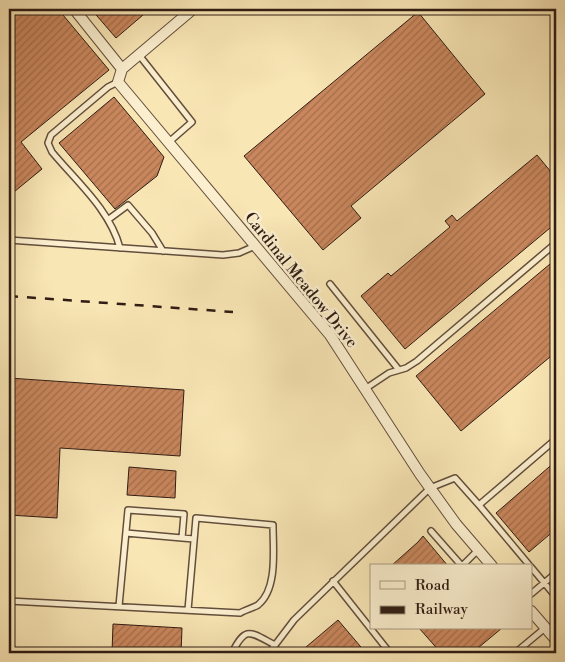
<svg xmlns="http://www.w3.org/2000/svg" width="565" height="662" viewBox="0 0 565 662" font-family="'Libre Bodoni',serif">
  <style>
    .building { fill: url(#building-hatch); stroke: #2f1c14 }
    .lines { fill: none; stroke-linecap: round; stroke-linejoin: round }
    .lane-casing { stroke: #624e3c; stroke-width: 8 }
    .street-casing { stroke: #624e3c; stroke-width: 12 }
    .lane { stroke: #fbefcf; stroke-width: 5 }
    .street { stroke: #fbefcf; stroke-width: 10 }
    .rail { stroke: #2f1c14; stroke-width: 2.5; stroke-dasharray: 9 9; stroke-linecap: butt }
    .labels { text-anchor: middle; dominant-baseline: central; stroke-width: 5; stroke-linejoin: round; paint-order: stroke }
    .street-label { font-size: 16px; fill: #2f1c14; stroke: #fbefcf }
  </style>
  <defs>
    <pattern id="building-hatch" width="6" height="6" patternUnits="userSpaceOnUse" patternTransform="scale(1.25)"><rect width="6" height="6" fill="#ca875d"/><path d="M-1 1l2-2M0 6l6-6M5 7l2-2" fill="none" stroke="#a46e4c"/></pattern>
  </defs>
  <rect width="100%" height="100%" fill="#f9e6b5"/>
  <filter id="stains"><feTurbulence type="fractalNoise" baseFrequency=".004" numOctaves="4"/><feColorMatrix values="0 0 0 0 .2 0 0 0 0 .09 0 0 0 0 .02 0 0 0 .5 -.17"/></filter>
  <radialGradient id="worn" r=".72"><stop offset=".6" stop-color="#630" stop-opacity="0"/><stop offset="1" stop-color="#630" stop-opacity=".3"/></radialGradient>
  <!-- building -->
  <path class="building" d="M9 9H58L109 70 21 142 42 169 9 196Z
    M91 9H150L116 38Z
    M418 12 485 94 351 206 361 218 323 250 244 156Z
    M114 97 164 157 157 176 115 209 59 143Z
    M537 155 556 178V223L405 349 361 296 388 273 391 276 450 227 445 221 452 215 457 221Z
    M556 259V352L461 431 416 376Z
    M9 378 184 390 180 456 60 448 57 518 9 515Z
    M556 461V529L529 552 496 513Z
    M129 467 176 471 175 498 127 495Z
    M423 536 448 566H391L418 542Z
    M338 620 366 653H299Z
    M113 624 182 628 181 653H112Z
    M419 628H502L472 653H441Z"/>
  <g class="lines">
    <!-- lane casing -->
    <g class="lane-casing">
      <path id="lane" d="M139 55 192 122 169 142
        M118 82 108 87 51 135 48 143 52 152C77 182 110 210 120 248
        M109 219 128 205 152 233 163 251
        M9 240 223 255 239 253 255 246
        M330 284 399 370
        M365 389 389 373 406 368 417 361 556 243
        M479 505 530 566
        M431 531 461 565
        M126 533 182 538
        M462 566 478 550
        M531 567 556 597
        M333 581 390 653
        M531 594 556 573
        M9 601 240 613C245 610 253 608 258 605 278 589 273 549 273 525L196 518 188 610
        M119 606 128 510 184 514 182 538 194 539
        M522 647 527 653
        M232 653C246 625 250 632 275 645
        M269 653 294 620 430 488 455 478 479 505 556 439
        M515 653 545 628"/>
    </g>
    <!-- street casing -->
    <g class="street-casing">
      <path id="street" d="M74 9 122 69
        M193 9 122 69 118 82 330 335 420 474 456 524 492 566
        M531 611 556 640"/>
    </g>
    <!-- lane -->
    <use href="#lane" class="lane"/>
    <!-- street -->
    <use href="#street" class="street"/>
    <!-- rail -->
    <path class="rail" d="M9 296 233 312"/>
  </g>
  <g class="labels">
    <!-- street labels -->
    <g class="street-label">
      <text transform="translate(301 280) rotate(51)">Cardinal Meadow Drive</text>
    </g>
  </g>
  <!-- margin -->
  <rect width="565" height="662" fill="none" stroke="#f9e6b5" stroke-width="30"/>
  <rect x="10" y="10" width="545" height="642" fill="none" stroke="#2f1c14" stroke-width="2.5"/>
  <rect x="15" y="15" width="535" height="632" fill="none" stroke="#2f1c14"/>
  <!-- legend -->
  <rect x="370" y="564" width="162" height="65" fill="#fbefcf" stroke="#a99b84"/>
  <rect x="380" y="581" width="25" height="8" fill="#fbefcf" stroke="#a99b84"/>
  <text x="415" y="590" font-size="15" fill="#2f1c14">Road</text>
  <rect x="380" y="606" width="25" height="8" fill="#2f1c14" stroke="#a99b84"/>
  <text x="415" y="614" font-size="15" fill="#2f1c14">Railway</text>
  <rect width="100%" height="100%" filter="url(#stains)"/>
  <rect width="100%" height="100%" fill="url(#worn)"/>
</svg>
